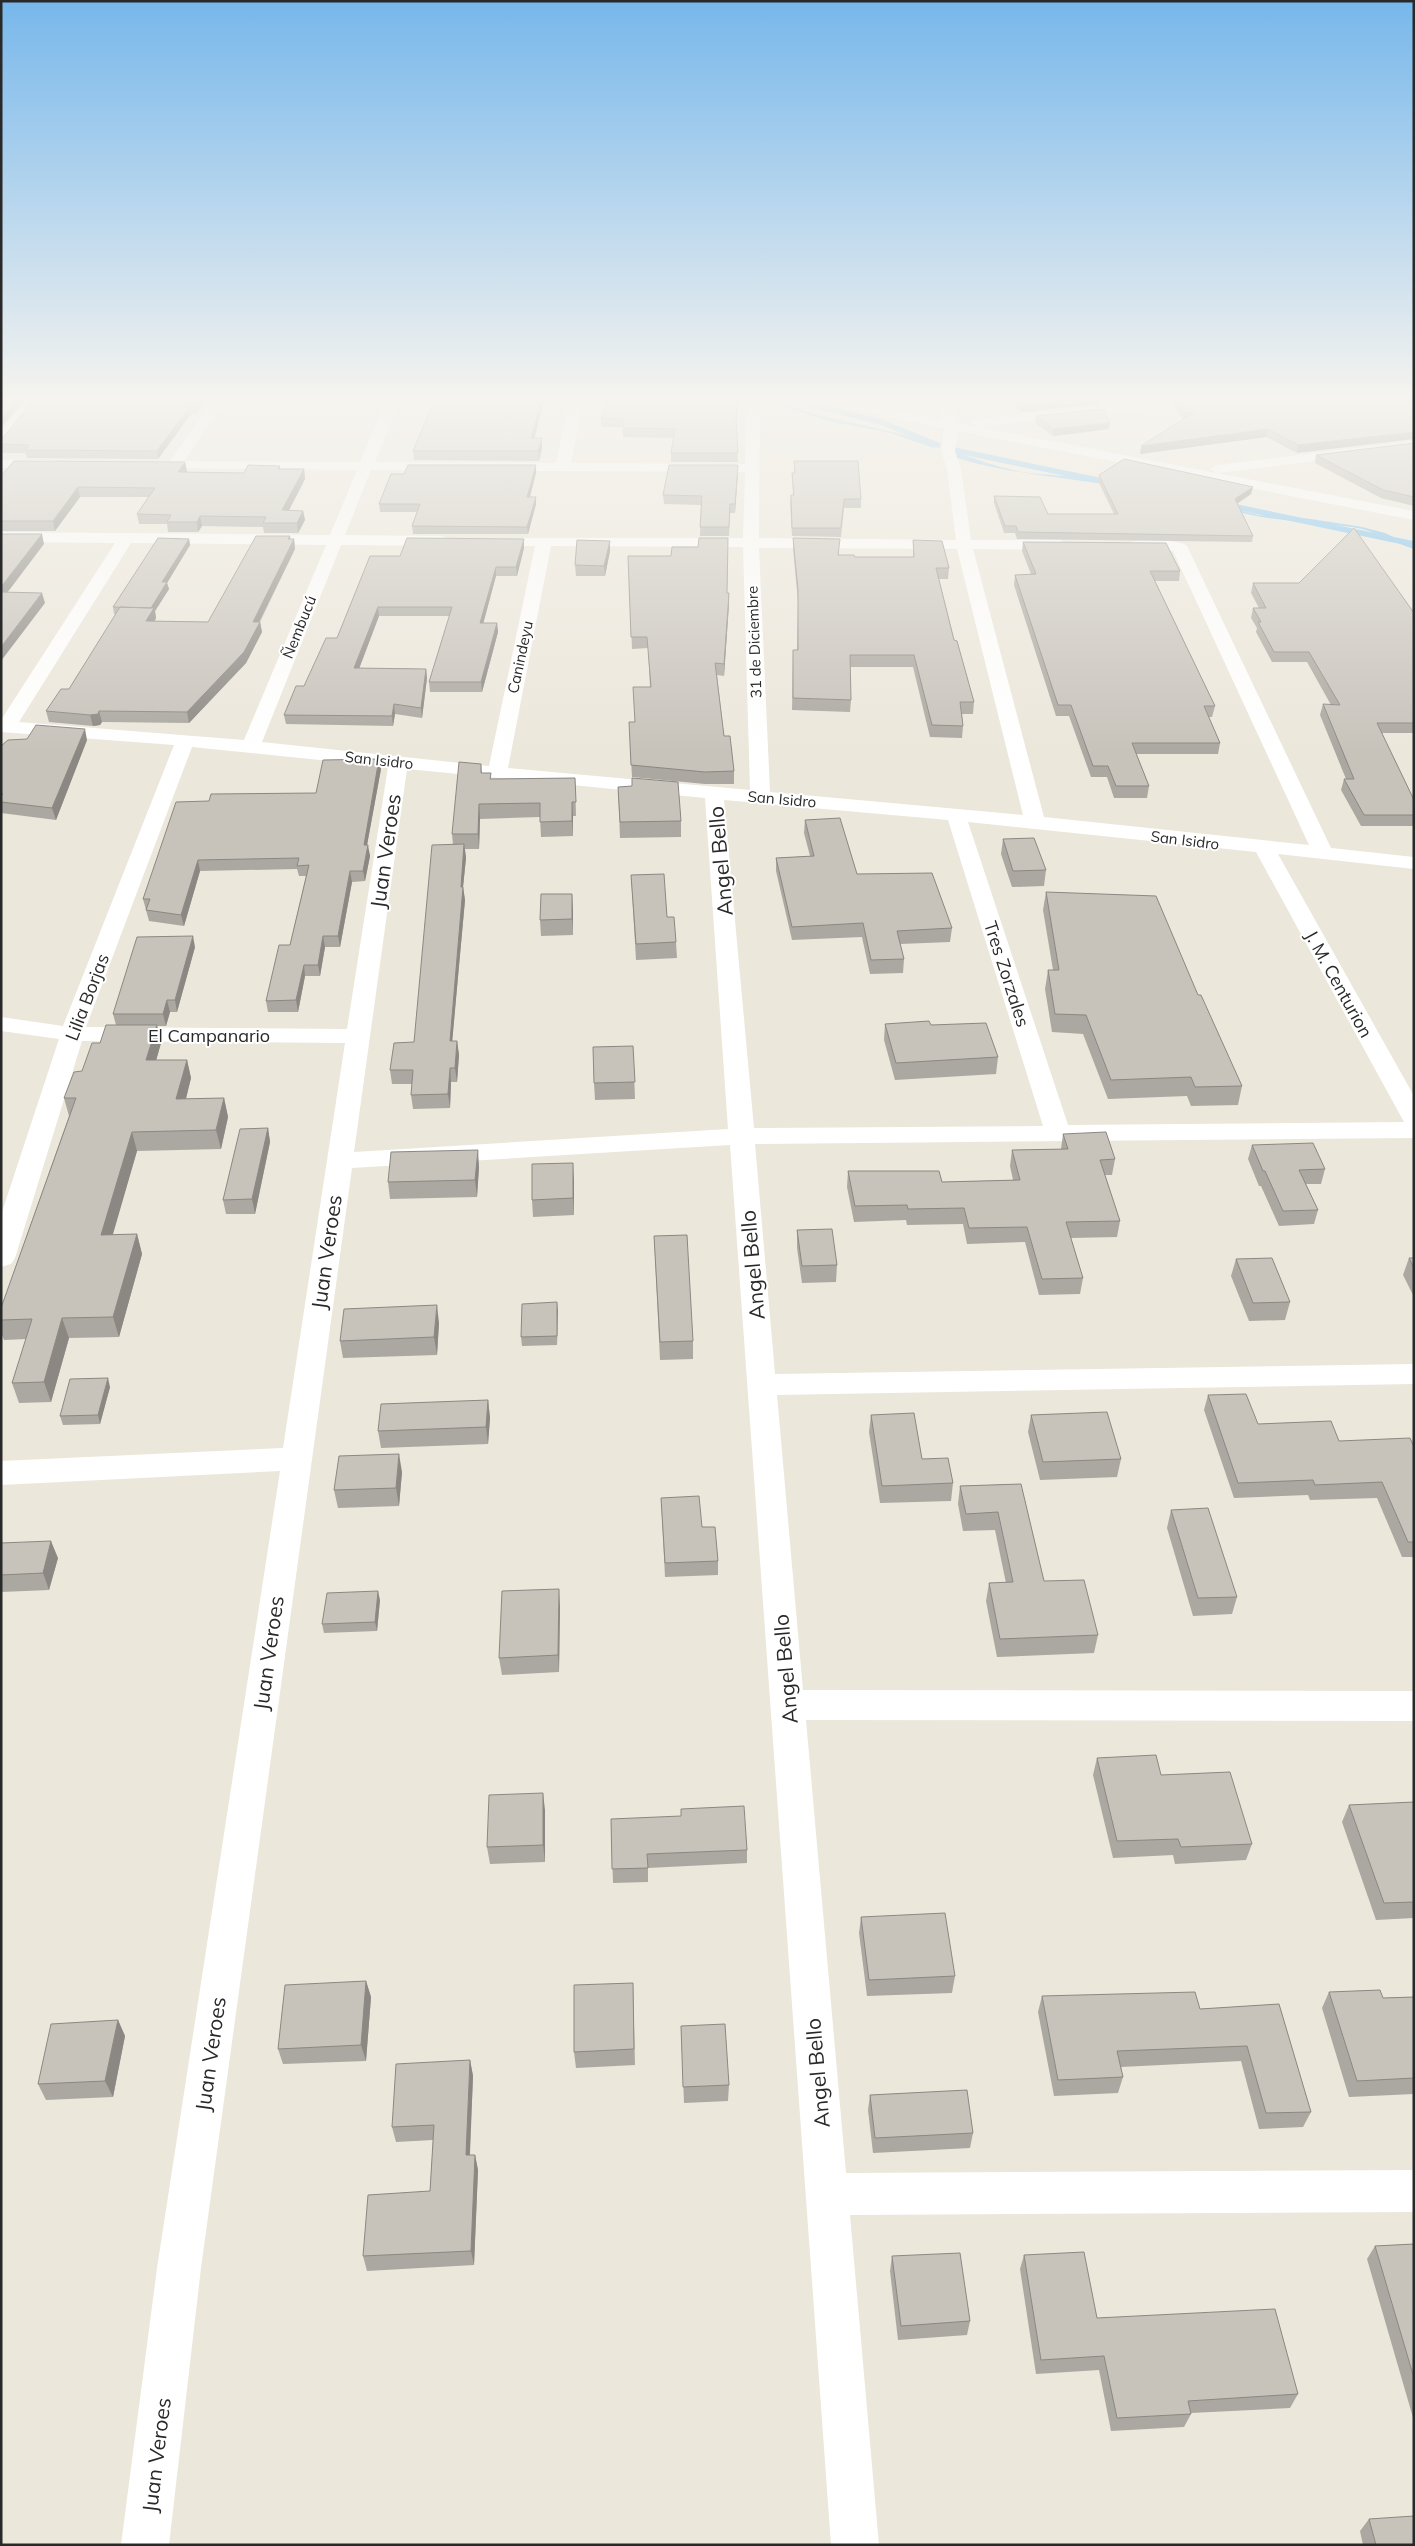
<svg xmlns="http://www.w3.org/2000/svg" width="1415" height="2546" viewBox="0 0 1415 2546" font-family="Mulish,sans-serif">
  <style>
    .water { fill: #6dbcef }
    .lines { fill: none; stroke-linecap: round; stroke-linejoin: round }
    .stream { stroke: #6dbcef; stroke-width: 5.5 }
    .minor { fill: #fff; fill-rule: evenodd }
    .wall { fill: #aba8a1 }
    .shaded-wall { fill: #8b8883 }
    .building { fill: #c7c3bb; stroke: #8b8883 }
    .labels { text-anchor: middle; dominant-baseline: central; stroke-width: 4; stroke-linejoin: round; paint-order: stroke }
    .far-street-label { font-size: 15px; fill: #292929; stroke: #fff }
    .street-label { font-size: 18px; fill: #292929; stroke: #fff }
    .near-street-label { font-size: 21px; fill: #292929; stroke: #fff }
  </style>
  <rect width="100%" height="100%" fill="#ece7db"/>
  <!-- water -->
  <path class="water" d="M765 397C820 421 879 424 935 445L934 448 887 432 827 421 764 400Z
    M954 451C976 460 998 467 1021 472 1040 475 1105 477 1117 486 1062 477 1007 474 954 457Z
    M1211 503 1258 515 1311 519 1362 527 1385 533 1414 547V549C1392 542 1375 530 1352 527 1304 520 1256 522 1211 503Z"/>
  <g class="lines">
    <!-- stream -->
    <path class="stream" d="M781 397 881 422 938 445
      M954 450 1112 483
      M1227 505 1414 544"/>
    <!-- minor -->
    <path class="minor" d="M30 397H43L6 443 1 444V431Z
      M215 397H228L184 461 360 462 387 397H401L375 462 556 463 570 397H584L571 463 745 464 746 397H760L759 538 956 540 947 469 941 451 944 429 818 401 812 397H837L942 420 934 397H948L957 423 1414 511V520L958 431 955 451 961 469 971 540H1060L1068 545 1060 550 973 549 1044 817 1309 845 1173 551 1130 550 1122 545C1127 538 1182 539 1187 546L1331 848 1414 857V869L1278 854 1414 1096V1138L755 1144 775 1374 1414 1364V1384L777 1395 803 1690 1414 1691V1721L806 1720 846 2173 1414 2170V2212L850 2215 879 2545H831L730 1145 352 1168 201 2268 169 2545H121L157 2268 280 1471 1 1485V1461L283 1448 345 1043 82 1041 15 1258 11 1264 1 1267V1215L59 1039 1 1031V1017L63 1026 174 745 1 732V720L115 543 1 542V532L330 535 357 470 143 468 141 465 143 462 170 461ZM371 470 745 472 743 538H480L477 541 480 544 485 546H535L489 766 262 742 341 545 442 546 450 541 442 536 345 535ZM131 543 326 545 244 740 19 722ZM551 546 743 547 750 790 508 768ZM759 548 957 549 1023 815 770 792ZM192 747 388 767 347 1029 86 1027ZM407 769 705 798 728 1129 354 1152ZM724 800 948 820 1043 1126 754 1128ZM968 822 1256 852 1404 1122 1068 1125Z
      M1175 397H1218L1212 401 978 427 971 423 978 419Z
      M1414 441V449L1217 473 1210 469 1217 465Z
      M1 460H50L57 464 50 468H1Z"/>
  </g>
  <!-- wall -->
  <path class="wall" d="M207 397 196 414H191L158 459 27 458 25 453H1V436L4 437Z
    M608 397H739L736 424 738 462H671V453L674 438 623 437V427H601V418Z
    M962 397H1100L1099 404 1021 412 1006 402 963 401Z
    M1414 397 1297 453 1266 437 1140 454 1183 420 1174 407 1176 399Z
    M1036 416 1110 423 1109 429 1053 436 1035 423Z
    M534 438H542V448L539 461 414 460 413 451Z
    M1414 443V506L1381 498 1315 463 1316 455Z
    M794 461 861 499V508H844L841 537 792 536 790 503 791 495H793L792 473H794Z
    M185 462 187 472H186L244 473 280 466V469H304L305 479 289 510 303 511 305 520 298 533H264L263 527 202 526 198 532H168L167 524H139L137 514 148 497H80L55 531H1V476Z
    M536 465V473L530 497H536V504L528 534H413L412 526 417 512H380L379 504 404 474Z
    M738 465 735 513H730L729 536H700L701 505 664 504 663 495Z
    M1099 475 1251 494 1237 503 1253 536 1252 542 1017 539 1015 533H1004L994 503V496L1048 514H1114L1098 481Z
    M290 536V539H294L295 549 260 622 262 632 246 663 189 723 102 722 100 725 93 726 49 722 46 711 69 689 116 614H114L113 607 189 539 190 545 167 583 169 589 155 611 156 618 155 621 208 622Z
    M793 538 839 550V555L855 557H913V540L949 568 948 579H939L954 640 974 702 973 714H962L963 726 962 738 930 737 913 667H850L851 700 850 712 792 710 793 650H797L798 602 793 549Z
    M1023 542 1180 571 1179 581H1155L1215 706 1212 717H1209L1220 743 1218 754H1136L1149 786 1147 798H1114L1107 777H1091L1069 716H1056L1014 585 1015 575 1031 574 1022 551Z
    M524 548 517 576H496L483 623H497L498 632 482 692H430L429 682 450 616H379L359 668 426 669 427 678 422 718 395 714 393 726 286 724 284 715 337 638 400 556Z
    M610 551 605 576H576L575 565Z
    M628 556 727 593 729 604 724 676 717 675 724 736 734 771V784H705L632 777 629 722H635L650 687 648 648 632 649Z
    M1253 583 1414 613V733H1382L1414 815V826H1361L1341 790 1344 779H1346L1320 715 1323 704 1331 705 1307 662H1272L1256 632 1257 628 1251 618 1253 608H1259L1251 593Z
    M27 739 87 740 56 820 1 813V746Z
    M481 764 482 773 491 779 575 778 576 816H573V836L541 837 540 817 480 819 479 849H465L466 858 463 887 465 900 452 1041H457L459 1055 457 1082H451L450 1108 413 1109 411 1095 412 1084H392L390 1070 414 1042 453 845 452 834Z
    M381 769 367 845 370 856 365 881 352 882 340 947H325L320 976H305L298 1012H268L266 1001 290 945 306 876H299L297 869 200 871 184 926 149 921 143 899 209 801 316 793Z
    M618 787 681 821V837L620 838Z
    M805 820 857 874 952 928 950 942 900 944 904 959 903 973 870 974 862 937 792 940 776 871V858L810 856 804 833Z
    M1003 839 1046 870 1044 886 1012 887 1001 854Z
    M631 875 667 917 676 942 677 958 636 960Z
    M1046 892 1198 995 1242 1086 1238 1105 1191 1106 1187 1096 1108 1099 1083 1034 1052 1032 1045 989 1048 970H1053L1043 910Z
    M572 894 573 935 541 936 540 920Z
    M195 947 177 1012H170L166 1026H157L161 1043 156 1060H187L191 1078 186 1099 224 1098 228 1117 221 1149 137 1151 112 1235 137 1234 142 1254 119 1337 69 1338 51 1402 19 1403 12 1383 26 1339 4 1340 1 1332V1308L69 1116 64 1098 100 1043 116 1025 113 1014Z
    M885 1024 931 1025 998 1057 996 1074 895 1080 884 1040Z
    M633 1046 635 1099 595 1100 594 1083Z
    M268 1128 270 1142 255 1214H226L223 1200Z
    M1063 1134 1115 1159 1112 1175H1105L1120 1221 1117 1237 1071 1238 1083 1278 1080 1294 1039 1295 1025 1242 967 1244 963 1224 907 1225 906 1220 854 1222 847 1187 848 1171 942 1182 1013 1180 1010 1166 1012 1150 1061 1149Z
    M1252 1145 1325 1169 1321 1184H1306L1318 1210 1314 1224 1279 1226 1261 1186H1259L1248 1159Z
    M479 1167 477 1197 390 1199 388 1182Z
    M574 1180V1215L533 1217 532 1200Z
    M797 1230 837 1265 836 1282 802 1283 797 1248Z
    M654 1236 693 1341V1359L660 1360Z
    M1409 1258H1414V1297L1403 1275Z
    M1236 1259 1290 1302 1285 1320 1249 1321 1231 1276Z
    M557 1302V1345L522 1346 521 1337Z
    M439 1323 437 1355 343 1358 340 1341Z
    M110 1387 100 1424 63 1425 60 1416Z
    M1208 1395 1258 1424 1339 1441 1414 1447V1557H1402L1377 1498 1310 1500 1308 1495 1234 1498 1204 1410Z
    M488 1400 490 1418 488 1444 381 1448 378 1431Z
    M871 1415 922 1459 953 1483 951 1501 880 1503 869 1432Z
    M1031 1415 1121 1459 1117 1477 1040 1480 1028 1432Z
    M402 1472 399 1506 338 1508 334 1490Z
    M1021 1484 1044 1581 1098 1635 1094 1653 997 1657 986 1601 989 1583H1006L995 1530 963 1531 958 1504 960 1486Z
    M661 1498 702 1527 718 1561V1575L665 1577Z
    M1171 1510 1237 1597 1232 1614 1193 1616 1167 1528Z
    M1 1543 58 1558 49 1590 1 1592Z
    M380 1600 377 1631 324 1633 322 1624Z
    M560 1606 559 1672 502 1675 499 1658Z
    M1097 1758 1161 1775 1252 1844 1246 1860 1175 1864 1173 1855 1113 1858 1093 1775Z
    M1414 1802V1918L1376 1920 1342 1822 1349 1805Z
    M545 1810V1862L490 1864 487 1847Z
    M611 1819 747 1850V1863L648 1868V1882L613 1883Z
    M861 1917 955 1976 952 1993 867 1996 859 1933Z
    M366 1981 371 1997 366 2061 283 2064 278 2049Z
    M633 1983 635 2065 576 2068 574 2052Z
    M1329 1992 1383 1998 1414 1997V2094L1349 2097 1322 2008Z
    M1042 1996 1200 2009 1279 2004 1311 2112 1303 2127 1259 2129 1241 2061 1121 2067 1123 2077 1118 2093 1054 2096 1038 2012Z
    M118 2020 125 2036 113 2097 46 2100 38 2084Z
    M681 2026 729 2085 728 2101 684 2103Z
    M470 2060 473 2076 470 2155H475L478 2170 474 2265 367 2271 363 2256 430 2191 433 2140 396 2142 392 2127Z
    M870 2095 973 2133 970 2148 873 2153 868 2110Z
    M1414 2244V2421L1367 2259 1375 2246Z
    M1024 2255 1097 2318 1298 2394 1290 2408 1191 2413V2414L1184 2427 1111 2431 1099 2370 1036 2374 1020 2269Z
    M892 2256 970 2321 967 2335 898 2340 890 2271Z
    M1369 2519 1414 2545H1363L1360 2531Z"/>
  <!-- shaded-wall -->
  <path class="shaded-wall" d="M19 397H27L1 428V418Z
    M200 397H207L196 414 194 406Z
    M542 397H545L532 448 531 438Z
    M738 397H739L736 428V419Z
    M1092 397H1100L1099 404 1021 412 1022 405Z
    M190 406 191 414 158 459 157 451Z
    M1195 412 1184 421 1185 413Z
    M1110 423 1109 429 1053 436V429Z
    M1268 429 1266 437 1140 454 1141 446Z
    M1414 432V439L1297 453 1298 445Z
    M542 438V448L539 461 538 451Z
    M185 462 187 472 180 482 178 472Z
    M536 465V473L528 504 527 497Z
    M738 465V474L735 513V504Z
    M304 469 305 479 284 520 282 510Z
    M78 487 80 497 55 531 53 521Z
    M1253 487 1251 494 1234 506 1235 499Z
    M536 497V504L528 534 527 527Z
    M303 511 305 520 298 533 297 523Z
    M200 516 202 526 198 532 197 522Z
    M42 534 44 544 1 601V587Z
    M290 536 291 544 294 539 295 549 254 632 253 622Z
    M189 539 190 545 167 583 169 589 155 611 156 618 148 631 146 621 162 582Z
    M524 539V548L517 576 516 567Z
    M610 541V551L605 576 604 566Z
    M496 567V576L481 632 480 623Z
    M42 593 45 603 1 661V647Z
    M729 593V604L724 676V664Z
    M378 607 379 616 356 677 354 668Z
    M260 622 262 632 246 663 189 723 187 712Z
    M497 623 498 632 482 692 481 682Z
    M426 669 427 678 422 718 421 708Z
    M394 704 395 714 393 726 392 716Z
    M99 711 102 722 100 725 93 726 90 715Z
    M85 729 87 740 56 820 52 808Z
    M379 759 381 769 365 856 364 845Z
    M572 802 573 816V836L572 821Z
    M479 804 480 819 479 849 478 834Z
    M464 844 466 858 463 887 465 900 451 1055 450 1041Z
    M368 845 370 856 365 881 363 871Z
    M198 860 200 871 184 926 181 915Z
    M350 871 352 882 340 947 338 936Z
    M572 894 573 910V935L572 919Z
    M193 936 195 947 177 1012 175 1000Z
    M323 936 325 947 320 976 318 965Z
    M304 965 305 976 298 1012 296 1000Z
    M167 1000 170 1012 166 1026 163 1014Z
    M157 1025 161 1043 151 1079 146 1060Z
    M457 1041 459 1055 457 1082 455 1068Z
    M187 1060 191 1078 181 1118 176 1099Z
    M450 1068 451 1082 450 1108 448 1094Z
    M224 1098 228 1117 221 1149 216 1130Z
    M268 1128 270 1142 255 1214 252 1199Z
    M132 1132 137 1151 107 1255 101 1235Z
    M478 1150 479 1167 477 1197 475 1180Z
    M573 1163 574 1180V1215L573 1198Z
    M137 1234 142 1254 119 1337 113 1317Z
    M557 1302 558 1311 557 1345Z
    M437 1305 439 1323 437 1355 434 1337Z
    M62 1318 69 1338 51 1402 44 1382Z
    M108 1378 110 1387 100 1424 98 1415Z
    M488 1400 490 1418 488 1444 486 1427Z
    M399 1454 402 1472 399 1506 396 1488Z
    M51 1541 58 1558 49 1590 43 1573Z
    M559 1589 560 1606 559 1672 558 1655Z
    M378 1591 380 1600 377 1631 375 1622Z
    M543 1793 545 1810V1862L543 1845Z
    M366 1981 371 1997 366 2061 361 2045Z
    M118 2020 125 2036 113 2097 105 2081Z
    M470 2060 473 2076 469 2170 466 2155Z
    M475 2155 478 2170 474 2265 471 2251Z"/>
  <!-- building -->
  <path class="building" d="M1 397H19L1 418Z
    M35 397H200L194 406H190L157 451 25 450 29 445 1 444V436L4 437Z
    M436 397H542L531 438H542L538 451H413Z
    M608 397H738L736 419 738 453H671L675 429 623 428V419L601 418Z
    M1011 397H1092L1022 405Z
    M1196 397H1414V432L1298 445 1268 429 1141 446 1195 412 1185 413 1176 399Z
    M1104 409 1110 423 1053 429 1036 416Z
    M1414 443V497L1383 490 1316 455Z
    M1124 459 1253 487 1235 499 1253 536 1018 532 1016 526H1005L994 496 1040 497 1048 514H1118L1099 475Z
    M14 461 185 462 178 472 244 473 248 465 280 466 278 469H304L282 510 303 511 297 523H263L266 517 200 516 197 522H167L171 515 137 514 155 488 78 487 53 521H1V476Z
    M794 461H858L861 499H844L841 528H792L791 495H794L792 473H795Z
    M408 465H536L527 497H536L527 527 412 526 420 504H379L391 474H404Z
    M669 465H738L735 504H730L729 527H700L702 496 663 495Z
    M1354 528 1414 613V723H1377L1414 800V815H1364L1344 779H1354L1323 704 1340 705 1309 652H1274L1258 622H1261L1253 608H1266L1253 583H1299Z
    M1 534H42L1 587Z
    M256 536H290L288 539H294L253 622H260L244 652 187 712 99 711 98 714 90 715 46 711 61 689H69L120 607 154 608 146 621 208 622Z
    M158 538 189 539 162 582H167L151 608 113 607Z
    M407 538 524 539 516 567H496L480 623H497L481 682H429L452 607H378L354 668 426 669 421 708 394 704 392 716 284 715 296 686H304L326 638H337L370 556H400Z
    M699 538H728L727 593H729L724 664 715 663 724 736H730L734 771 705 772 631 765 629 722H635L633 687H651L647 637H631L628 556H671L672 547H698Z
    M793 538 840 539 838 555H854L855 557H914L913 540 942 541 949 568H936L954 640 957 641 974 702H960L963 726 932 725 914 655H850L851 700 793 698V650H798V590Z
    M577 540 610 541 604 566 575 565Z
    M1023 542 1166 543 1180 571H1150L1215 706H1204L1220 743H1132L1149 786H1116L1108 766H1093L1071 705H1058L1015 575 1036 574Z
    M1 592 42 593 1 647Z
    M36 725 85 729 52 808 1 802V795L3 794H1V746L8 740 27 739Z
    M379 759 364 845H368L363 871H350L338 936H323L318 965H304L296 1000 266 1001 279 945H290L309 865 297 866 299 858 198 860 181 915 146 910 150 899H143L176 802 209 801 211 794 316 793 323 760Z
    M459 762 481 764V773H491L490 779 575 778 576 802H572V821L540 822V803L479 804 478 834H452Z
    M632 778 678 782 681 821 620 822 618 787 632 786Z
    M840 818 857 874 932 873 952 928 897 931 904 959 871 960 863 923 792 927 776 858 814 856 805 820Z
    M1034 838 1046 870 1013 871 1003 839Z
    M464 844 461 887H463L450 1041H457L455 1068H450L448 1094 411 1095 413 1070H390L394 1043 414 1042 432 845Z
    M664 874 667 917H674L676 942 636 944 631 875Z
    M1046 892 1156 896 1198 995H1201L1242 1086 1195 1087 1191 1077 1111 1080 1086 1015 1055 1014 1048 970H1059Z
    M541 894H572V919L540 920Z
    M193 936 175 1000H167L163 1014H113L137 937Z
    M929 1021 931 1025 986 1023 998 1057 896 1063 885 1024Z
    M106 1025H157L146 1060H187L176 1099 224 1098 216 1130 132 1132 101 1235 137 1234 113 1317 62 1318 44 1382 12 1383 32 1319 1 1320V1308L76 1098H64L74 1072 82 1071 92 1043H100Z
    M633 1046 635 1082 594 1083 593 1047Z
    M268 1128 252 1199 223 1200 240 1129Z
    M1106 1132 1115 1159 1100 1160 1120 1221 1066 1222 1083 1278 1042 1279 1027 1227 969 1228 964 1208 908 1209 907 1205 855 1206 848 1171H939L942 1182 1020 1180 1012 1150 1068 1149 1063 1134Z
    M1313 1143 1325 1169 1299 1170 1318 1210 1283 1211 1265 1171H1263L1252 1145Z
    M478 1150 475 1180 388 1182 391 1152Z
    M573 1163V1198L532 1200V1164Z
    M832 1229 837 1265 802 1266 797 1230Z
    M687 1235 693 1341 660 1342 654 1236Z
    M1272 1258 1290 1302 1253 1303 1236 1259Z
    M1409 1258H1414V1268Z
    M557 1302V1336L521 1337 522 1304Z
    M437 1305 434 1337 340 1341 344 1309Z
    M108 1378 98 1415 60 1416 70 1379Z
    M1246 1394 1258 1424 1331 1421 1339 1441 1410 1438 1414 1447V1542H1408L1382 1482 1315 1485 1313 1480 1238 1483 1208 1395Z
    M488 1400 486 1427 378 1431 381 1404Z
    M1107 1412 1121 1459 1043 1462 1031 1415Z
    M914 1413 922 1459 948 1458 953 1483 882 1486 871 1415Z
    M399 1454 396 1488 334 1490 339 1456Z
    M1021 1484 1044 1581 1084 1580 1098 1635 1000 1639 989 1583 1013 1582 998 1512 966 1514 960 1486Z
    M699 1496 702 1527H715L718 1561 665 1563 661 1498Z
    M1208 1508 1237 1597 1198 1598 1171 1510Z
    M51 1541 43 1573 1 1575V1543Z
    M559 1589 558 1655 499 1658 502 1591Z
    M378 1591 375 1622 322 1624 327 1593Z
    M1156 1755 1161 1775 1230 1772 1252 1844 1181 1847 1178 1839 1117 1841 1097 1758Z
    M543 1793V1845L487 1847 489 1795Z
    M1414 1802V1902L1384 1903 1349 1805Z
    M744 1806 747 1850 647 1854 648 1868 612 1869 611 1819 681 1816V1809Z
    M945 1913 955 1976 869 1980 861 1917Z
    M366 1981 361 2045 278 2049 285 1985Z
    M633 1983 634 2049 574 2052V1985Z
    M1380 1990 1383 1998 1414 1997V2078L1357 2081 1329 1992Z
    M1195 1992 1200 2009 1279 2004 1311 2112 1266 2113 1247 2046 1117 2051 1123 2077 1058 2080 1042 1996Z
    M118 2020 105 2081 38 2084 51 2024Z
    M725 2024 729 2085 683 2087 681 2026Z
    M470 2060 466 2155H475L471 2251 363 2256 368 2195 430 2191 434 2125 392 2127 396 2064Z
    M967 2090 973 2133 875 2138 870 2095Z
    M1414 2244V2378L1375 2246Z
    M1084 2252 1097 2318 1275 2309 1298 2394 1188 2401 1191 2414 1117 2418 1104 2356 1041 2360 1024 2255Z
    M960 2253 970 2321 901 2326 892 2256Z
    M1414 2516V2545H1376L1369 2519Z"/>
  <!-- sky -->
  <linearGradient id="sky" x2="0" y2="1"><stop stop-color="#77b7eb"/><stop offset="0.53" stop-color="#f6f4ef"/><stop offset="1" stop-color="#f6f4ef" stop-opacity="0"/></linearGradient>
  <rect width="1415" height="754" fill="url(#sky)"/>
  <g class="labels">
    <!-- far-street labels -->
    <g class="far-street-label">
      <text transform="translate(299 627) rotate(-68)">Ñembucú</text>
      <text transform="translate(754 642) rotate(-92)">31 de Diciembre</text>
      <text transform="translate(520 657) rotate(-78)">Canindeyu</text>
      <text transform="translate(379 760) rotate(6)">San Isidro</text>
      <text transform="translate(782 799) rotate(5)">San Isidro</text>
      <text transform="translate(1185 840) rotate(7)">San Isidro</text>
    </g>
    <!-- street labels -->
    <g class="street-label">
      <text transform="translate(1007 974) rotate(72)">Tres Zorzales</text>
      <text transform="translate(1339 984) rotate(61)">J. M. Centurion</text>
      <text transform="translate(87 997) rotate(-69)">Lilia Borjas</text>
      <text x="209" y="1035">El Campanario</text>
    </g>
    <!-- near-street labels -->
    <g class="near-street-label">
      <text transform="translate(385 851) rotate(-82)">Juan Veroes</text>
      <text transform="translate(720 861) rotate(-95)">Angel Bello</text>
      <text transform="translate(326 1252) rotate(-82)">Juan Veroes</text>
      <text transform="translate(752 1265) rotate(-95)">Angel Bello</text>
      <text transform="translate(268 1653) rotate(-82)">Juan Veroes</text>
      <text transform="translate(785 1669) rotate(-95)">Angel Bello</text>
      <text transform="translate(210 2054) rotate(-82)">Juan Veroes</text>
      <text transform="translate(817 2073) rotate(-95)">Angel Bello</text>
      <text transform="translate(156 2455) rotate(-83)">Juan Veroes</text>
    </g>
  </g>
  <!-- border -->
  <rect width="1415" height="2546" fill="none" stroke="#292929" stroke-width="5"/>
</svg>
